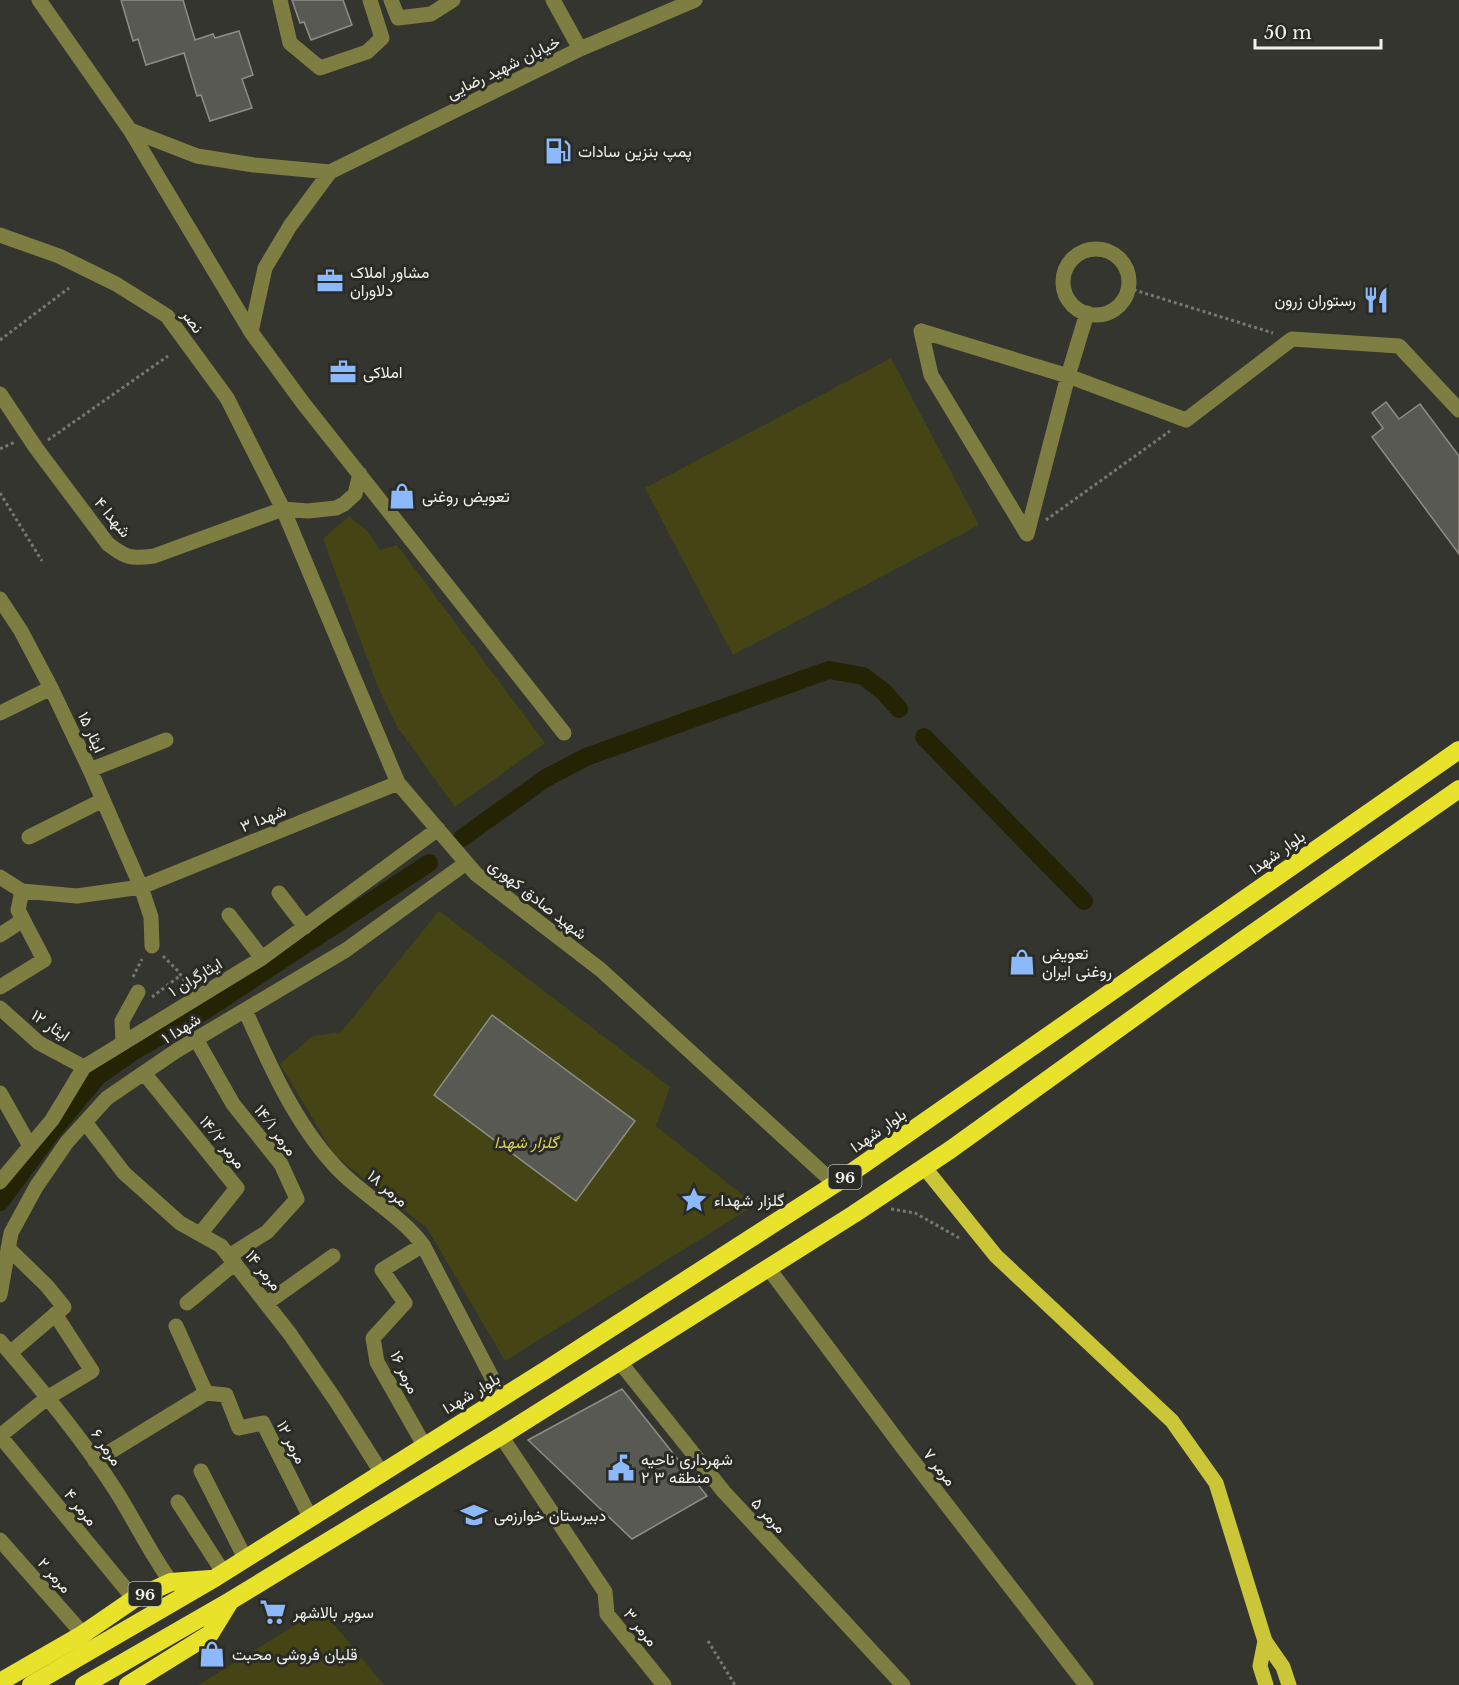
<svg xmlns="http://www.w3.org/2000/svg" width="1459" height="1685" viewBox="0 0 1459 1685" font-family="'Libre Baskerville',Vazirmatn,serif">
  <style>
    .green { fill: #454414 }
    .lines { fill: none; stroke-linecap: round; stroke-linejoin: round }
    .canal { stroke: #242303; stroke-width: 18 }
    .building { fill: #595953; stroke: #8e8e87; stroke-width: 1.5 }
    .path { stroke: #787873; stroke-width: 3; stroke-dasharray: 3 3; stroke-linecap: butt }
    .minor { stroke: #7f7e42; stroke-width: 15 }
    .major { stroke: #cac638; stroke-width: 15 }
    .highway { stroke: #e8e22a; stroke-width: 18 }
    .labels { text-anchor: middle; dominant-baseline: central; stroke-width: 6; stroke-linejoin: round; paint-order: stroke }
    .shield { fill: #2b2b25; stroke: #b6b6b1; stroke-width: 1.5 }
    .shield-label { font-size: 15px; font-weight: bold; fill: #f1f1ed }
    .street-label { font-size: 16px; fill: #f1f1ed; stroke: #2b2b25 }
    .poi-label { font-size: 16px; fill: #f1f1ed; stroke: #2b2b25; text-anchor: start }
    .park-label { font-size: 16px; font-style: italic; fill: #dad54f; stroke: #2b2b25 }
  </style>
  <rect width="100%" height="100%" fill="#35352f"/>
  <!-- green -->
  <path class="green" d="M891 358 979 525 733 655 645 488Z
    M349 516 368 532 380 550 397 545 545 743 455 807 398 728 377 685 323 539Z
    M439 911 670 1087 656 1126 755 1205 505 1361 427 1228 335 1156 280 1064 313 1036 341 1032Z
    M321 1609 384 1685H198Z"/>
  <g class="lines">
    <!-- canal -->
    <path class="canal" d="M924 737 1084 901
      M462 838 546 778 586 757 829 670 863 676 883 691 899 709
      M0 1202 54 1129 98 1076 131 1053 209 1008 429 863"/>
  </g>
  <!-- building -->
  <path class="building" d="M121 0H183L195 40 213 34 215 38 239 31 253 75 242 79 252 108 210 121 201 95 197 96 184 53 146 65 138 39 133 41Z
    M292 0H343L352 25 311 40 304 22 300 23Z
    M1386 402 1399 419 1420 404 1459 456V554L1372 437 1383 428 1372 413Z
    M492 1015 635 1121 576 1201 434 1095Z
    M622 1389 707 1496 632 1539 528 1440Z"/>
  <g class="lines">
    <!-- path -->
    <path class="path" d="M1128 288 1273 333
      M0 340 69 288
      M48 440 168 356
      M0 449 15 442
      M0 493 42 561
      M1046 520 1170 431
      M163 956 178 971 188 985
      M133 977 142 959
      M152 997 181 975
      M891 1209 915 1213 961 1239
      M708 1641 735 1685"/>
    <!-- minor -->
    <path class="minor" d="M39 0 130 130 251 332 303 403 564 733
      M280 0 290 43 320 68 367 52 382 38 370 0
      M391 0 398 18 431 14 453 0
      M553 0 580 49
      M130 130 197 156 254 165 330 172
      M0 235 59 256 116 284 167 316 227 398 283 509 398 783 476 874 601 970 835 1184
      M1063 282a33 33 0 1 1 66 0a33 33 0 1 1-66 0Z
      M921 331 1068 376 1186 420 1292 339 1399 346 1459 410
      M921 331 931 375 1027 534
      M251 332 265 268 290 226 330 172 580 49 695 0
      M0 394 36 448 108 544C126 558 131 559 154 556L283 509 308 511 336 508 344 504 355 494 360 474
      M1027 534 1068 376 1087 313
      M0 599 21 631 51 688 90 770 141 887 151 917 152 946
      M0 713 51 688
      M90 770 166 740
      M29 837 103 800
      M0 877 22 891 77 896 141 887 398 783
      M279 893 305 927
      M229 915 262 958
      M0 935 23 920
      M0 987 44 960 18 910 22 891
      M0 1008 39 1043 84 1067
      M245 1010C269 1064 294 1121 334 1165 361 1195 399 1213 423 1245L502 1397
      M196 1039 233 1104 281 1164 297 1199 267 1232 229 1256
      M123 1043 122 1021 138 992
      M144 1073 237 1188 200 1234
      M0 1093 30 1146
      M85 1122 124 1173 180 1223 221 1246 290 1334 336 1401 381 1472
      M0 1182 52 1120 84 1067 262 958 438 829
      M423 1245 382 1270 405 1303 373 1338 377 1362 424 1445
      M8 1248 47 1286 64 1307 10 1353
      M769 1269 903 1448 1086 1685
      M0 1295 11 1233 36 1187 67 1142 107 1098 176 1051 346 950 466 863
      M187 1303 235 1263
      M267 1303 333 1256
      M176 1326 206 1393 226 1395 239 1428 263 1423 310 1517
      M0 1341C41 1389 82 1438 116 1491 135 1521 150 1553 171 1582
      M619 1361 724 1492 903 1685
      M0 1436 134 1599
      M0 1436 47 1398 92 1371 55 1314
      M501 1436 605 1592 607 1614 664 1685
      M95 1461 206 1393
      M201 1471 245 1558
      M178 1502 223 1572
      M0 1540 83 1634"/>
    <!-- major -->
    <path class="major" d="M924 1167 996 1256 1172 1421 1216 1483 1265 1641 1283 1667 1289 1685
      M1265 1641 1260 1666 1266 1685"/>
    <!-- highway -->
    <path class="highway" d="M0 1682 83 1634 134 1599 171 1582 210 1579
      M31 1685 215 1578 549 1368 835 1184 1459 750
      M84 1685 230 1601 501 1436 854 1214 950 1150 1186 980 1459 789
      M128 1685 210 1634 229 1603"/>
  </g>
  <!-- icons -->
  <defs>
    <g id="fuel-bare" transform="scale(2.07)"><path d="M-5.5-6h7V0h2V4h1.3V-2.5L3-4.5l.8-.8L6-3V5H2.5V1h-1V6h-7ZM-4.2-4.7v3.2H.2V-4.7Z" fill="#8bb9fc" stroke="#2b2b25" stroke-width="2.5" paint-order="stroke"/></g>
    <g id="office-bare" transform="scale(2.07)"><path d="M-6-3h4V-5.5h4V-3h4V5H-6ZM-1-4.5V-3h2v-1.5ZM-6 0V1H6V0Z" fill="#8bb9fc" stroke="#2b2b25" stroke-width="2.5" paint-order="stroke"/></g>
    <g id="restaurant-bare" transform="scale(2.07)"><path d="M-5-6h1v4h1v-4h1v4h1v-4h1v5L-1.5 .5V6h-2V.5L-5-1ZM5-6V6H3V1.5H1.5Q1.5-4 5-6Z" fill="#8bb9fc" stroke="#2b2b25" stroke-width="2.5" paint-order="stroke"/></g>
    <g id="shop-bare" transform="scale(2.07)"><path d="M-5-2.5h2.3a2.7 3.5 0 0 1 5.4 0H5L5.5 6h-11ZM-1.5-2.5h3a1.5 2.3 0 0 0-3 0Z" fill="#8bb9fc" stroke="#2b2b25" stroke-width="2.5" paint-order="stroke"/></g>
    <g id="sight-bare" transform="scale(2.07)"><path d="M0-6L1.8-2.2L6-1.7L2.9 1.2L3.7 5.4L0 3.3L-3.7 5.4L-2.9 1.2L-6-1.7L-1.8-2.2Z" fill="#8bb9fc" stroke="#2b2b25" stroke-width="2.5" paint-order="stroke"/></g>
    <g id="civic-bare" transform="scale(2.07)"><path d="M-.6-6.5H3V-4.5H.6V-3L4-1V1h2V6H-6V1h2V-1L-.6-3ZM-1.2 2.5V6h2.4V2.5Z" fill="#8bb9fc" stroke="#2b2b25" stroke-width="2.5" paint-order="stroke"/></g>
    <g id="school-bare" transform="scale(2.07)"><path d="M0-5L7-2L0 1L-7-2ZM-4 1L0 2.5L4 1V4Q0 6-4 4Z" fill="#8bb9fc" stroke="#2b2b25" stroke-width="2.5" paint-order="stroke"/></g>
    <g id="supermarket-bare" transform="scale(2.07)"><path d="M-6-5.5h2.5l.6 2H6L4.5 2H-2.5L-4.4-4H-6ZM-1.5 3.2a1.3 1.3 0 1 0 .1 0ZM3 3.2a1.3 1.3 0 1 0 .1 0Z" fill="#8bb9fc" stroke="#2b2b25" stroke-width="2.5" paint-order="stroke"/></g>
  </defs>
  <g fill-rule="evenodd">
    <use href="#fuel-bare" x="558" y="151"/>
    <use href="#office-bare" x="330" y="281"/>
    <use href="#restaurant-bare" x="1376" y="300"/>
    <use href="#office-bare" x="343" y="372"/>
    <use href="#shop-bare" x="402" y="496"/>
    <use href="#shop-bare" x="1022" y="962"/>
    <use href="#sight-bare" x="694" y="1200"/>
    <use href="#civic-bare" x="621" y="1468"/>
    <use href="#school-bare" x="474" y="1515"/>
    <use href="#supermarket-bare" x="273" y="1612"/>
    <use href="#shop-bare" x="212" y="1654"/>
  </g>
  <g class="labels">
    <!-- shield labels -->
    <g class="shield">
      <rect x="828.5" y="1165" width="33" height="24" rx="4.5"/>
      <rect x="128.5" y="1582" width="33" height="24" rx="4.5"/>
    </g>
    <g class="shield-label">
      <text x="845" y="1177">96</text>
      <text x="145" y="1594">96</text>
    </g>
    <!-- street labels -->
    <g class="street-label">
      <text transform="translate(503 67) rotate(-26)">خیابان شهید رضایی</text>
      <text transform="translate(193 321) rotate(54)">نصر</text>
      <text transform="translate(113 517) rotate(50)">شهدا ۴</text>
      <text transform="translate(92 732) rotate(65)">ایثار ۱۵</text>
      <text transform="translate(263 818) rotate(-22)">شهدا ۳</text>
      <text transform="translate(1277 852) rotate(-35)">بلوار شهدا</text>
      <text transform="translate(538 899) rotate(38)">شهید صادق کهوری</text>
      <text transform="translate(195 977) rotate(-31)">ایثارگران ۱</text>
      <text transform="translate(51 1025) rotate(35)">ایثار ۱۲</text>
      <text transform="translate(181 1028) rotate(-32)">شهدا ۱</text>
      <text transform="translate(276 1130) rotate(53)">مرمر ۱۴/۱</text>
      <text transform="translate(878 1130) rotate(-35)">بلوار شهدا</text>
      <text transform="translate(223 1142) rotate(51)">مرمر ۱۴/۲</text>
      <text transform="translate(388 1188) rotate(40)">مرمر ۱۸</text>
      <text transform="translate(264 1270) rotate(51)">مرمر ۱۴</text>
      <text transform="translate(405 1372) rotate(64)">مرمر ۱۶</text>
      <text transform="translate(471 1393) rotate(-31)">بلوار شهدا</text>
      <text transform="translate(292 1442) rotate(63)">مرمر ۱۲</text>
      <text transform="translate(107 1447) rotate(55)">مرمر ۶</text>
      <text transform="translate(940 1467) rotate(52)">مرمر ۷</text>
      <text transform="translate(81 1507) rotate(51)">مرمر ۴</text>
      <text transform="translate(769 1515) rotate(47)">مرمر ۵</text>
      <text transform="translate(55 1575) rotate(48)">مرمر ۲</text>
      <text transform="translate(641 1627) rotate(51)">مرمر ۳</text>
    </g>
    <!-- poi labels -->
    <g class="poi-label">
      <text x="578" y="151">پمپ بنزین سادات</text>
      <text x="350" y="272">مشاور املاک<tspan x="350" dy="18">دلاوران</tspan></text>
      <text x="1356" y="300" text-anchor="end">رستوران زرون</text>
      <text x="363" y="372">املاکی</text>
      <text x="422" y="496">تعویض روغنی</text>
      <text x="1042" y="953">تعویض<tspan x="1042" dy="18">روغنی ایران</tspan></text>
      <text x="714" y="1200">گلزار شهداء</text>
      <text x="641" y="1459">شهرداری ناحیه<tspan x="641" dy="18">۲ منطقه ۳</tspan></text>
      <text x="494" y="1515">دبیرستان خوارزمی</text>
      <text x="293" y="1612">سوپر بالاشهر</text>
      <text x="232" y="1654">قلیان فروشی محبت</text>
    </g>
    <!-- park labels -->
    <g class="park-label">
      <text x="526" y="1142">گلزار شهدا</text>
    </g>
  </g>
  <!-- scale -->
  <path d="M1255 39v9h126v-9" fill="none" stroke="#f1f1ed" stroke-width="3"/>
  <text x="1264" y="39" font-size="18" fill="#f1f1ed" stroke="#2b2b25" stroke-width="4.5" paint-order="stroke">50 m</text>
</svg>
